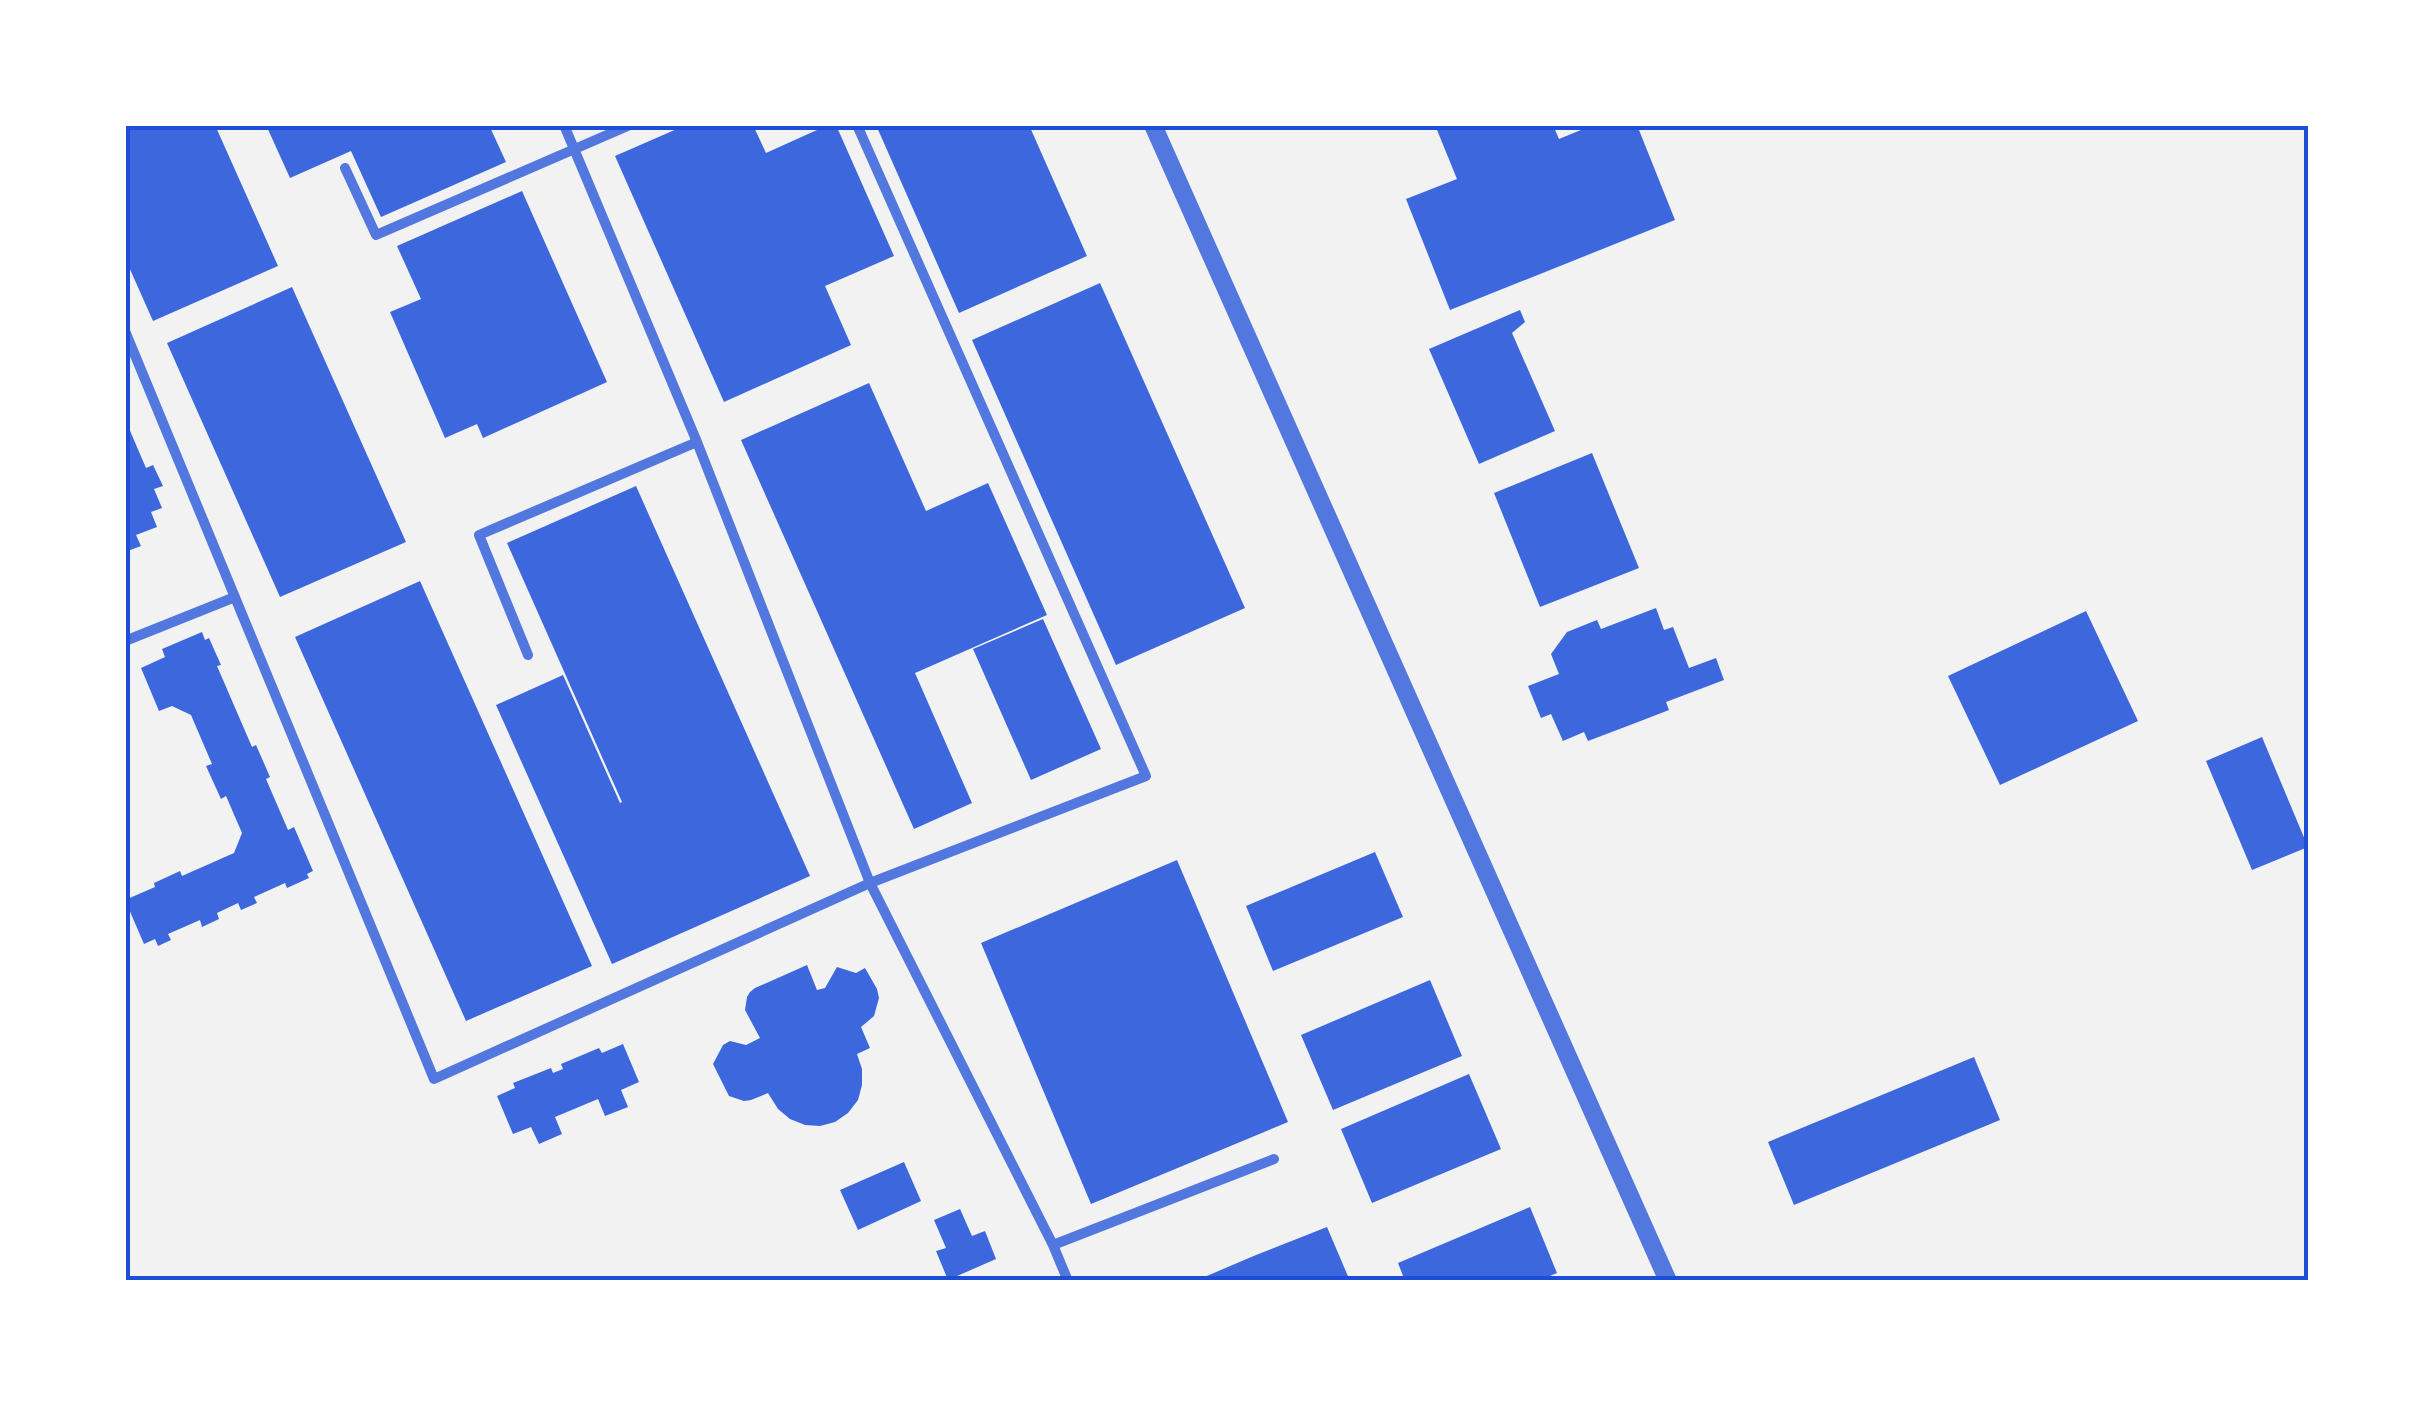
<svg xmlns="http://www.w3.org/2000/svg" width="2433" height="1406" viewBox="0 0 2433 1406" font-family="'PT Sans',sans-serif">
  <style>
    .building { fill: #3d67dc }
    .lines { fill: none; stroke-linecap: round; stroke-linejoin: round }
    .minor { stroke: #5277de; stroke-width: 10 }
    .tertiary { stroke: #5277de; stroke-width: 18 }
    .neatline { fill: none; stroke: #1d4ed8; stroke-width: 4 }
  </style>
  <rect width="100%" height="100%" fill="#f2f2f2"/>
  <!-- building -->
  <path class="building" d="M125 125H215L278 266 153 321 125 258Z
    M266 125H489L506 162 381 217 351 151 290 178Z
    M686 125H753L766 153 828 125H836L894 256 825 286 851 345 724 402 615 156Z
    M876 125H1029L1087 256 959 313Z
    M1435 125H1553L1559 139 1593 125H1637L1675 220 1450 310 1406 199 1457 179Z
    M522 191 607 382 483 438 477 424 445 438 390 312 421 299 397 246Z
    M1100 283 1245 608 1116 665 972 340Z
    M292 287 406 542 280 597 167 343Z
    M1520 310 1525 322 1512 333 1555 431 1479 464 1429 349Z
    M869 383 926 511 988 483 1047 615 915 673 972 803 914 829 741 440Z
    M125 419 146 468 153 465 163 486 154 489 162 508 151 512 157 527 136 535 141 546 125 552Z
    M1592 453 1639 568 1540 607 1494 493Z
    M636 486 810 876 612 964 496 705 563 675 620 803 622 802 507 543Z
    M420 581 592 966 466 1021 295 637Z
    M1656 608 1664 630 1673 627 1689 668 1716 658 1724 680 1666 702 1669 710 1638 722 1588 741 1584 732 1563 741 1551 714 1541 718 1528 686 1559 674 1551 654 1567 632 1597 620 1601 629Z
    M2086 611 2138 721 2000 785 1948 676Z
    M1043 619 1101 749 1031 780 973 649Z
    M202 632 205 640 209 638 221 665 217 666 252 747 256 745 270 777 266 779 288 830 294 827 313 871 307 874 309 878 287 888 285 883 254 897 257 903 241 910 238 903 217 913 219 919 202 927 200 920 168 934 171 940 158 946 155 939 144 944 125 900 155 887 154 883 180 871 182 876 234 853 242 833 226 796 221 799 206 766 212 764 191 715 172 706 159 711 141 668 165 657 162 649Z
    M2262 737 2308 847 2252 870 2206 761Z
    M1375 852 1403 917 1273 971 1246 906Z
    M1177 860 1288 1122 1091 1204 981 943Z
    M807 965 817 990 825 988 837 967 856 973 865 968 877 989 879 998 874 1016 861 1027 870 1048 857 1054 862 1069V1085L858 1100 848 1113 835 1122 820 1126 805 1125 790 1119 778 1109 768 1093 751 1100 744 1101 729 1096 713 1064 723 1045 730 1041 746 1045 760 1038 745 1010 747 997 750 992 755 988Z
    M1430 980 1462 1056 1333 1110 1301 1035Z
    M623 1044 639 1082 621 1090 628 1107 605 1116 598 1099 555 1117 562 1134 539 1144 531 1127 513 1134 497 1096 515 1088 513 1083 551 1068 553 1073 563 1069 561 1064 599 1048 602 1053Z
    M1974 1057 2000 1120 1794 1205 1768 1142Z
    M1469 1074 1501 1149 1372 1203 1341 1129Z
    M904 1162 921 1201 858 1230 840 1190Z
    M1530 1207 1557 1273 1538 1281H1405L1398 1263Z
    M960 1209 972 1236 985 1231 996 1259 948 1280 936 1251 946 1248 934 1220Z
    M1327 1227 1350 1281H1195L1256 1255Z"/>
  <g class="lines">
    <!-- minor -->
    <path class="minor" d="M857 125 1146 776 870 883 1053 1245 1068 1281
      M345 168 376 235 630 125
      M125 331 434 1079 870 883 697 442 564 125
      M125 641 235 597
      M528 655 479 535 697 442
      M1053 1245 1274 1159"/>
    <!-- tertiary -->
    <path class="tertiary" d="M1153 125 1668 1281"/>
  </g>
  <!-- border -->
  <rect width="2433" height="1406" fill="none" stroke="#ffffff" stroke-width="255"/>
  <rect x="128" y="128" width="2178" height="1150" class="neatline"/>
</svg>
